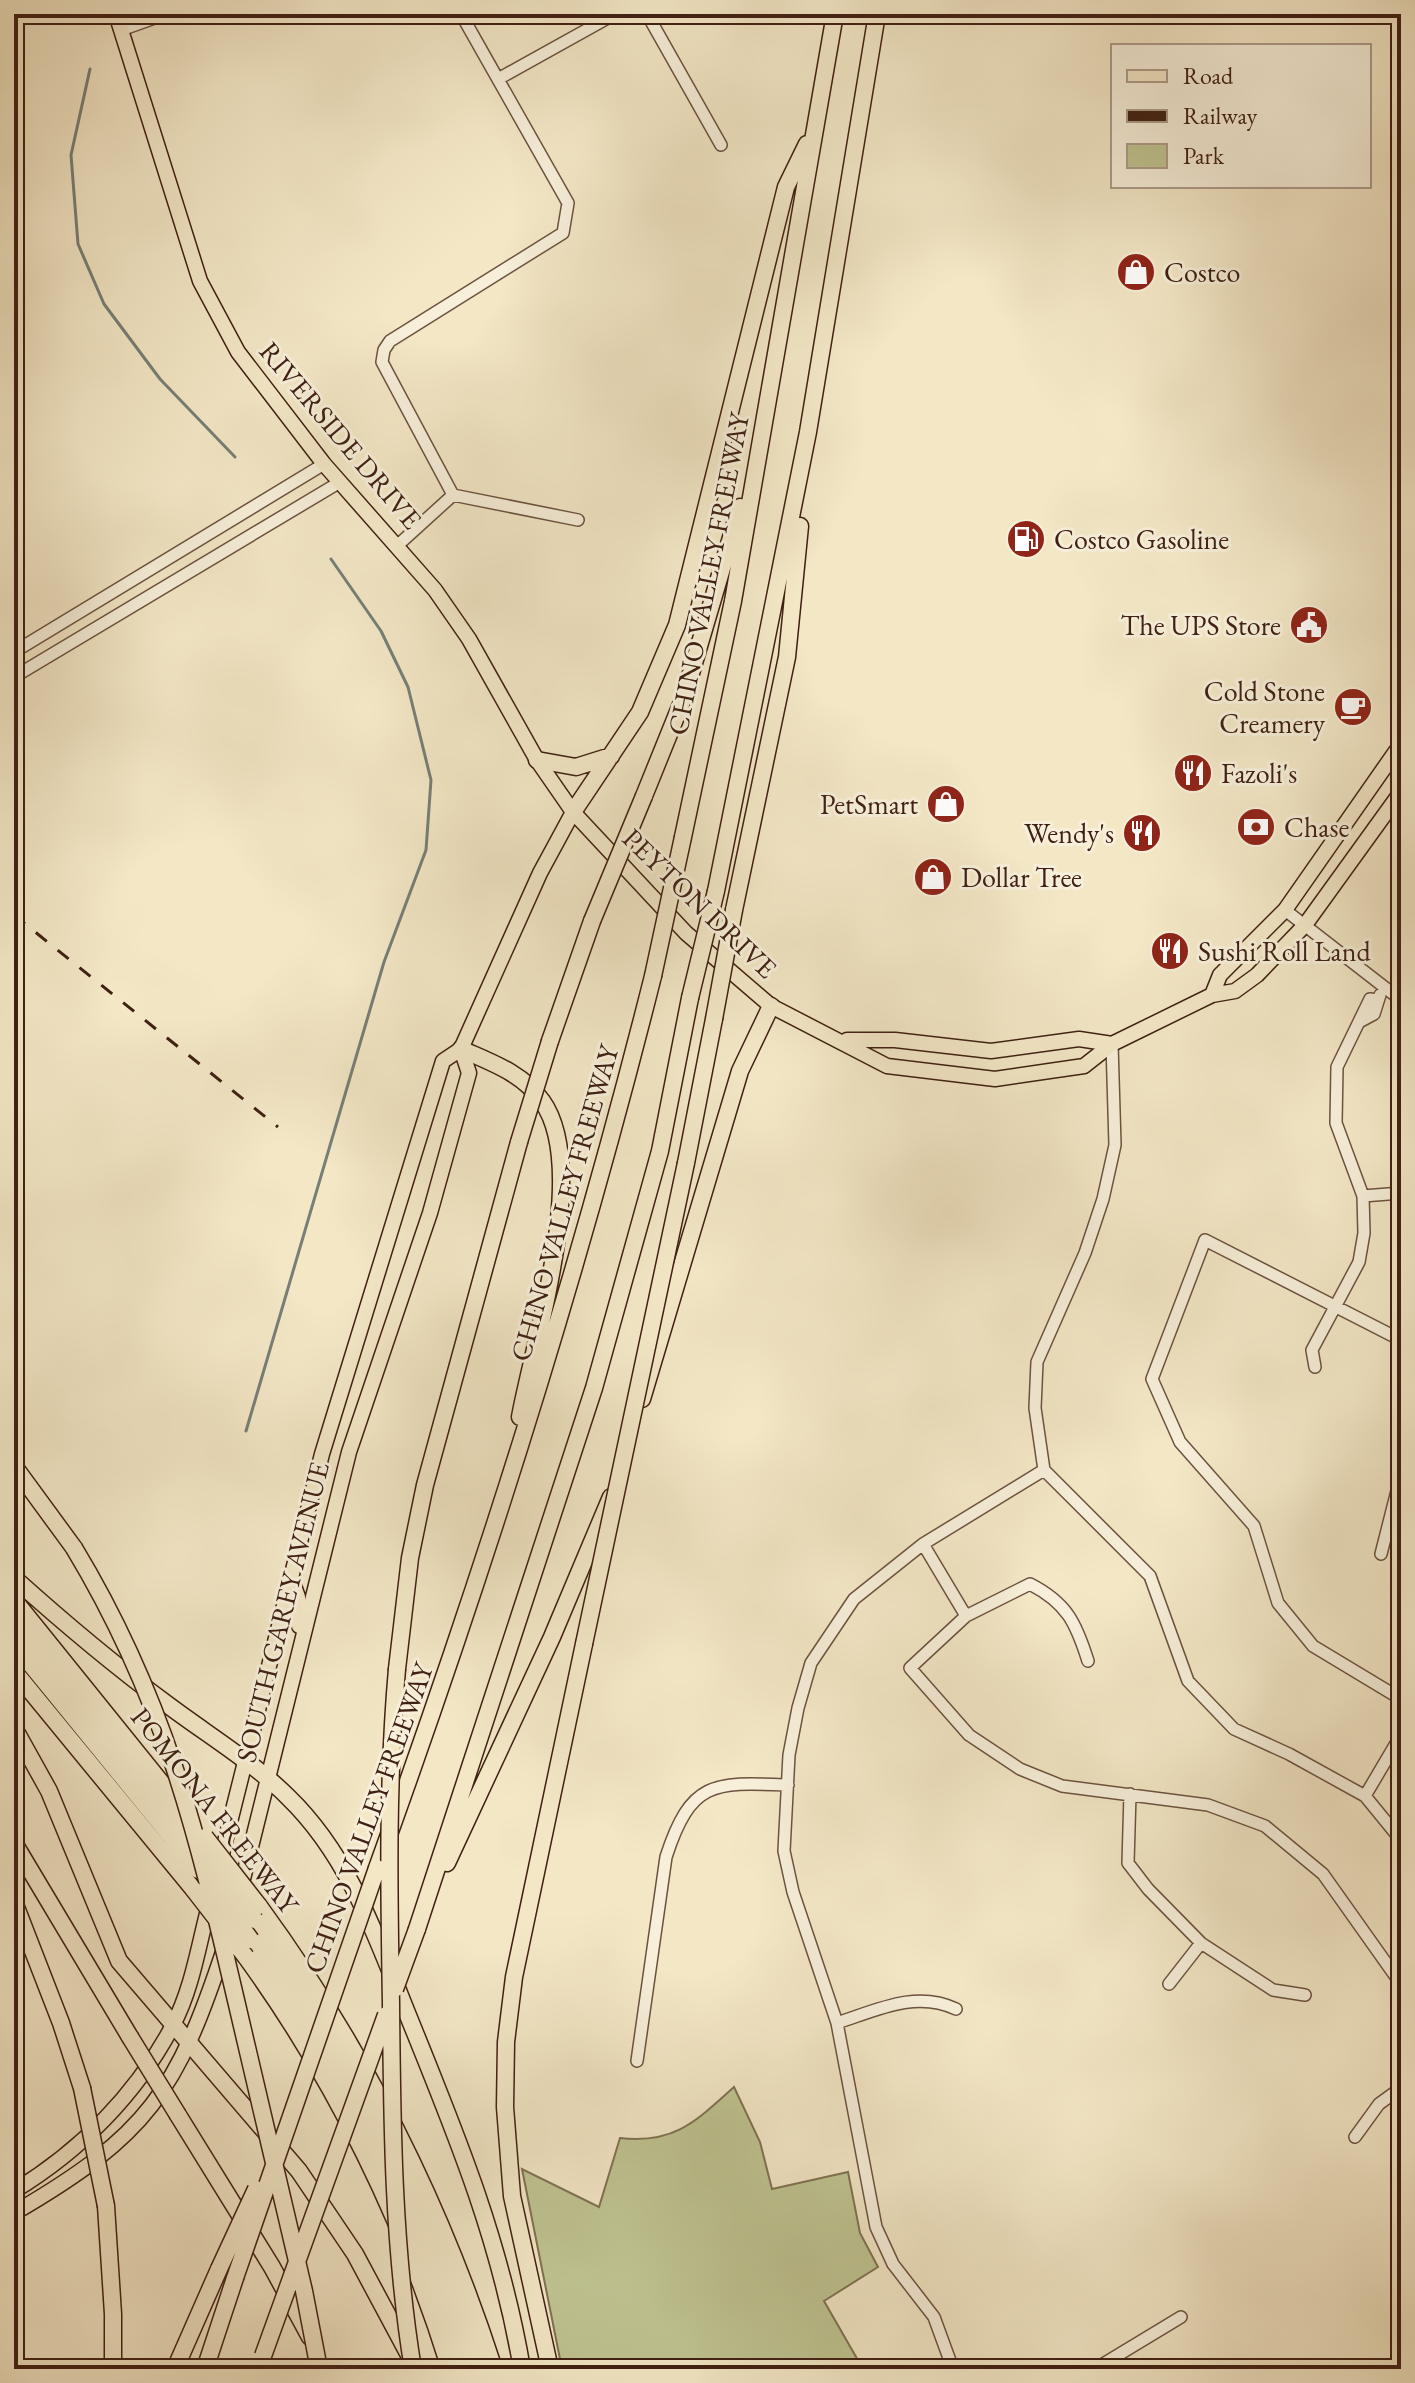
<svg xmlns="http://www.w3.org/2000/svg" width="1415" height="2383" viewBox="0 0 1415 2383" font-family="'EB Garamond',serif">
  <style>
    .green { fill: #bfc492; stroke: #7f7252; stroke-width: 2 }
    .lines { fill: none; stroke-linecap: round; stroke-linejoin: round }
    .stream { stroke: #777f77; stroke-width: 3 }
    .minor-casing { stroke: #6c523f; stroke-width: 14 }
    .major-casing { stroke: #3f2012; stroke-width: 17 }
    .highway-casing { stroke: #3f2012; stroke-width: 19 }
    .minor { stroke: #f7efda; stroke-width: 11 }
    .major { stroke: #f3e7c6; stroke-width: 14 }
    .highway { stroke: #f3e7c6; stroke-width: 16 }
    .rail { stroke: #3f2012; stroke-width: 3; stroke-dasharray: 14 14; stroke-linecap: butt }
    .highway-bridge-casing { stroke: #3f2012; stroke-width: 19; stroke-linecap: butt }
    .highway-bridge { stroke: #f3e7c6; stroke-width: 16 }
    .labels { text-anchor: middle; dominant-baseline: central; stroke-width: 6; stroke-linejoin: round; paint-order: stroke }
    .poi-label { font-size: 28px; fill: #3f2012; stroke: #f7efda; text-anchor: start }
    .street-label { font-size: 28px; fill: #3f2012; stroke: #f7efda }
  </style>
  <rect width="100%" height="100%" fill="#f3e7c6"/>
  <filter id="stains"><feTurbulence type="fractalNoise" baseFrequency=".0025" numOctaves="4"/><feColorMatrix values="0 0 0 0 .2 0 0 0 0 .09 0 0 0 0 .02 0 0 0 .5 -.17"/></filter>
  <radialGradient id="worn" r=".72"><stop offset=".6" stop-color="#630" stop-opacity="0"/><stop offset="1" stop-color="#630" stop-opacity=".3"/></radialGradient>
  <!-- green -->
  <path class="green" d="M734 2087 760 2142 772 2189 848 2172 860 2233 878 2267 824 2301 863 2369H562L522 2169 599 2207 620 2138C675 2144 696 2121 734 2087Z"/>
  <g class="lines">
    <!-- stream -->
    <path class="stream" d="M90 69 71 155 78 244 104 304 160 379 235 457
      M246 1431 384 962 426 850 431 780 408 687 381 631 331 559
      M14 2271 15 2236
      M14 2300 23 2369"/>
    <!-- minor casing -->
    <g class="minor-casing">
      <path id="minor" d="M647 14 721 145
        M121 30 166 14
        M498 79 615 14
        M453 495 382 362 384 350 390 341 563 233 568 203 461 14
        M453 495 578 520
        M398 545 453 495
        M14 652 324 464
        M14 677 340 482
        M1285 910 1401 1000
        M1361 1021 1374 1014 1380 995
        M1112 1044 1115 1145 1103 1199 1085 1253 1037 1362 1035 1408 1044 1470 1150 1576 1188 1681 1234 1729 1289 1754 1365 1796 1401 1840
        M1363 1196 1401 1193
        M1401 1340 1205 1240 1152 1379 1180 1442 1254 1526 1278 1603 1313 1646 1401 1699
        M1315 1367 1312 1350 1359 1262 1364 1233 1363 1196 1336 1123 1337 1067 1370 999 1377 1000
        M923 1544 966 1616
        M1381 1554 1401 1475
        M1088 1661C1076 1623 1067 1603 1030 1584L966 1616 910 1668 969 1735 1020 1769 1062 1786 1208 1805 1265 1826 1323 1874 1401 1984
        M1130 1794 1128 1863 1148 1889 1201 1943 1273 1990 1305 1995
        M1365 1796 1401 1735
        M1169 1984 1201 1943
        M837 2023C877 2010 916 1990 956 2009
        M637 2061 666 1857C691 1780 714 1782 788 1785
        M1355 2137 1379 2104 1401 2088
        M953 2369 934 2317 893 2264 876 2227 837 2023 793 1892 784 1851 789 1755 798 1708 811 1663 854 1599 923 1544 1044 1470
        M1095 2369 1181 2317"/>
    </g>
    <!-- major casing -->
    <g class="major-casing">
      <path id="major" d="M116 14 200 281 238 352 324 464 435 590 469 639 537 760 573 812 686 933 771 1006 887 1066 995 1079 1084 1066 1112 1044 1212 995 1235 991 1257 975 1305 925 1401 792
        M1212 995 1220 975 1285 910 1401 744
        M847 1040H895L991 1051 1079 1039 1112 1044
        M292 1580 298 1597 299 1626
        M219 1866 322 1454 443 1061 461 1049 540 873 573 812
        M240 1891 349 1452 430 1213 469 1073 461 1049
        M14 2191C80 2151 137 2094 173 2025 193 1987 199 1942 210 1902
        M14 2213C148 2135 177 2092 225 1946"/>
    </g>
    <!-- highway casing -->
    <g class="highway-casing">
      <path id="highway" d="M537 760 576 767 611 756
        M644 796 684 697 740 507
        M573 812 640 712 677 625 786 187 807 144
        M683 837 733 601 835 14
        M716 891 808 432 877 14
        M734 910 787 657 800 526
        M550 1041 592 921
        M461 1049C490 1062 523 1073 542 1101 590 1168 534 1340 520 1417
        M686 1163 714 1019
        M642 1399 740 1071 771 1006
        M14 1466 74 1548
        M14 1578C64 1623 114 1665 168 1705 208 1735 253 1762 288 1797 349 1856 376 1936 407 2013 456 2134 500 2239 522 2369
        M14 1600 189 1817
        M14 1623 199 1848
        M14 1644 198 1870
        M397 1669 410 1558 425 1485 519 1142
        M14 1671 194 1890
        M14 1728 49 1791 119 1961 299 2171 355 2254 408 2353
        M14 1843 130 2037
        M447 1863 552 1637 611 1497
        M377 1868C483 1575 577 1279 653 976
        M14 1902 61 2023 82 2088
        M259 1906C363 2048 440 2201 494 2369
        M255 1920C352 2062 429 2204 480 2369
        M417 1929 594 1388 660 1151 690 998
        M251 1940C340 2074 418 2215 464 2369
        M246 1957C336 2081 405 2223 450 2369
        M178 2115 272 2267 310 2337
        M106 2206 113 2314V2369
        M175 2369 219 2269
        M205 2369 235 2278
        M550 2369 512 2196 505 2107 506 2042 514 1977 584 1644"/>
    </g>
    <!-- minor -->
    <use href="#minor" class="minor"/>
    <!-- major -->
    <use href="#major" class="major"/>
    <!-- highway -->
    <use href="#highway" class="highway"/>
    <!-- rail -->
    <path class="rail" d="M14 915 278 1127"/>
    <!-- highway-bridge casing -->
    <g class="highway-bridge-casing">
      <path id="highway-bridge" d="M592 921 644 796
        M653 976 683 837
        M690 998 716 891
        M714 1019 734 910
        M519 1142 550 1041
        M74 1548C164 1697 196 1829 235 1996 258 2094 281 2193 304 2291L319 2369
        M584 1644 686 1163
        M397 1669C387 1781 389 1892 391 2004 392 2126 393 2248 413 2369
        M205 1837 259 1906
        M205 1855 255 1920
        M194 1890 246 1957
        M214 1890 251 1940
        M395 1989 417 1929
        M130 2037 178 2115
        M82 2088 106 2206
        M219 2269 256 2189
        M235 2278 377 1868
        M263 2356 386 2015"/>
    </g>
    <!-- highway-bridge -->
    <use href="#highway-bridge" class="highway-bridge"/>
  </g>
  <!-- icons -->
  <defs>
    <g id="shop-disc" transform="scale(2)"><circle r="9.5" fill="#8f2418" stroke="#f7efda"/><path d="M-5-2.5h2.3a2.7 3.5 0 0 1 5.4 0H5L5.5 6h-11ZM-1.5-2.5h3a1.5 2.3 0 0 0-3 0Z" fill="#fff"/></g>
    <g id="fuel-disc" transform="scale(2)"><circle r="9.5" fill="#8f2418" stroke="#f7efda"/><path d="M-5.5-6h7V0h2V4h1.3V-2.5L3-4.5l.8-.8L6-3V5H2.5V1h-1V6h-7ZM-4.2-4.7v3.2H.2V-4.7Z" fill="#fff"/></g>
    <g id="civic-disc" transform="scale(2)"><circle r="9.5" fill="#8f2418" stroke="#f7efda"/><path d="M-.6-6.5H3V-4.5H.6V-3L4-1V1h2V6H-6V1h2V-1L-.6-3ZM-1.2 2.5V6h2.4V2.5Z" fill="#fff"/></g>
    <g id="cafe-disc" transform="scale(2)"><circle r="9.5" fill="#8f2418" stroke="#f7efda"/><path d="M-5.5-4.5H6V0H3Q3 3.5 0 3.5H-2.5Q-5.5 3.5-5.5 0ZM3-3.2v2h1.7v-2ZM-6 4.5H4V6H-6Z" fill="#fff"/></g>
    <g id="restaurant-disc" transform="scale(2)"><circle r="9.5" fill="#8f2418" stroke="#f7efda"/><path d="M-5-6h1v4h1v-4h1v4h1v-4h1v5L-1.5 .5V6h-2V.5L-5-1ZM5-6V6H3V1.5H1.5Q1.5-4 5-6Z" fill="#fff"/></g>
    <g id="bank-disc" transform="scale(2)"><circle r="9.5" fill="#8f2418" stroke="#f7efda"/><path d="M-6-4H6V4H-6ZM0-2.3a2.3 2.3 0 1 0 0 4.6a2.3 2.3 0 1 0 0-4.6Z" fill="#fff"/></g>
  </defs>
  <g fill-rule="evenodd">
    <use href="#shop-disc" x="1136" y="272"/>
    <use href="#fuel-disc" x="1026" y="539"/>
    <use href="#civic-disc" x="1309" y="625"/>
    <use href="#cafe-disc" x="1353" y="707"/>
    <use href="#restaurant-disc" x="1193" y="773"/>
    <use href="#shop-disc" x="946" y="804"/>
    <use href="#bank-disc" x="1256" y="827"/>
    <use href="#restaurant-disc" x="1142" y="833"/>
    <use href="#shop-disc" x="933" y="877"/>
    <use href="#restaurant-disc" x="1170" y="951"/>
  </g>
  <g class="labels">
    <!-- poi labels -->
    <g class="poi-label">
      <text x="1164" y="272">Costco</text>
      <text x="1054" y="539">Costco Gasoline</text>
      <text x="1281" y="625" text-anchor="end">The UPS Store</text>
      <text x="1325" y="691" text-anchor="end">Cold Stone<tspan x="1325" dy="32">Creamery</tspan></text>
      <text x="1221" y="773">Fazoli's</text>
      <text x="918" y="804" text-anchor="end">PetSmart</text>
      <text x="1284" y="827">Chase</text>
      <text x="1114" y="833" text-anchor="end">Wendy's</text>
      <text x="961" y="877">Dollar Tree</text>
      <text x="1198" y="951">Sushi Roll Land</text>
    </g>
    <!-- street labels -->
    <g class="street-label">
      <text transform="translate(341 435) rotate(50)">RIVERSIDE DRIVE</text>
      <text transform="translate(708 574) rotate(-79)">CHINO VALLEY FREEWAY</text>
      <text transform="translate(700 903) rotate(44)">PEYTON DRIVE</text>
      <text transform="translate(564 1203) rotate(-74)">CHINO VALLEY FREEWAY</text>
      <text transform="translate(282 1612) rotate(-76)">SOUTH GAREY AVENUE</text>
      <text transform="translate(215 1810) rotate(52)">POMONA FREEWAY</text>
      <text transform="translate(368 1818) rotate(-70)">CHINO VALLEY FREEWAY</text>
    </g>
  </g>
  <!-- margin -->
  <rect width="1415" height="2383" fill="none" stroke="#f3e7c6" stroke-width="48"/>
  <rect x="16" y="16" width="1383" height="2351" fill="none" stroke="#3f2012" stroke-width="4"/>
  <rect x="24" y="24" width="1367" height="2335" fill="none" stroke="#3f2012" stroke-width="2"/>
  <!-- legend -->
  <rect x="1111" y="44" width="260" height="144" fill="#f7efda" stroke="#ad9c8a" stroke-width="2"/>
  <rect x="1127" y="70" width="40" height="12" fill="#f3e7c6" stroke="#ad9c8a" stroke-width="2"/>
  <text x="1183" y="84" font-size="24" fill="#3f2012">Road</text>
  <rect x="1127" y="110" width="40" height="12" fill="#3f2012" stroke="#ad9c8a" stroke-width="2"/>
  <text x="1183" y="124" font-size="24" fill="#3f2012">Railway</text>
  <rect x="1127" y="144" width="40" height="24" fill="#bfc492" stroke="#ad9c8a" stroke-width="2"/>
  <text x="1183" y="164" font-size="24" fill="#3f2012">Park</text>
  <rect width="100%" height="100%" filter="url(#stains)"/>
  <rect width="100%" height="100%" fill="url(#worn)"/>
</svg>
